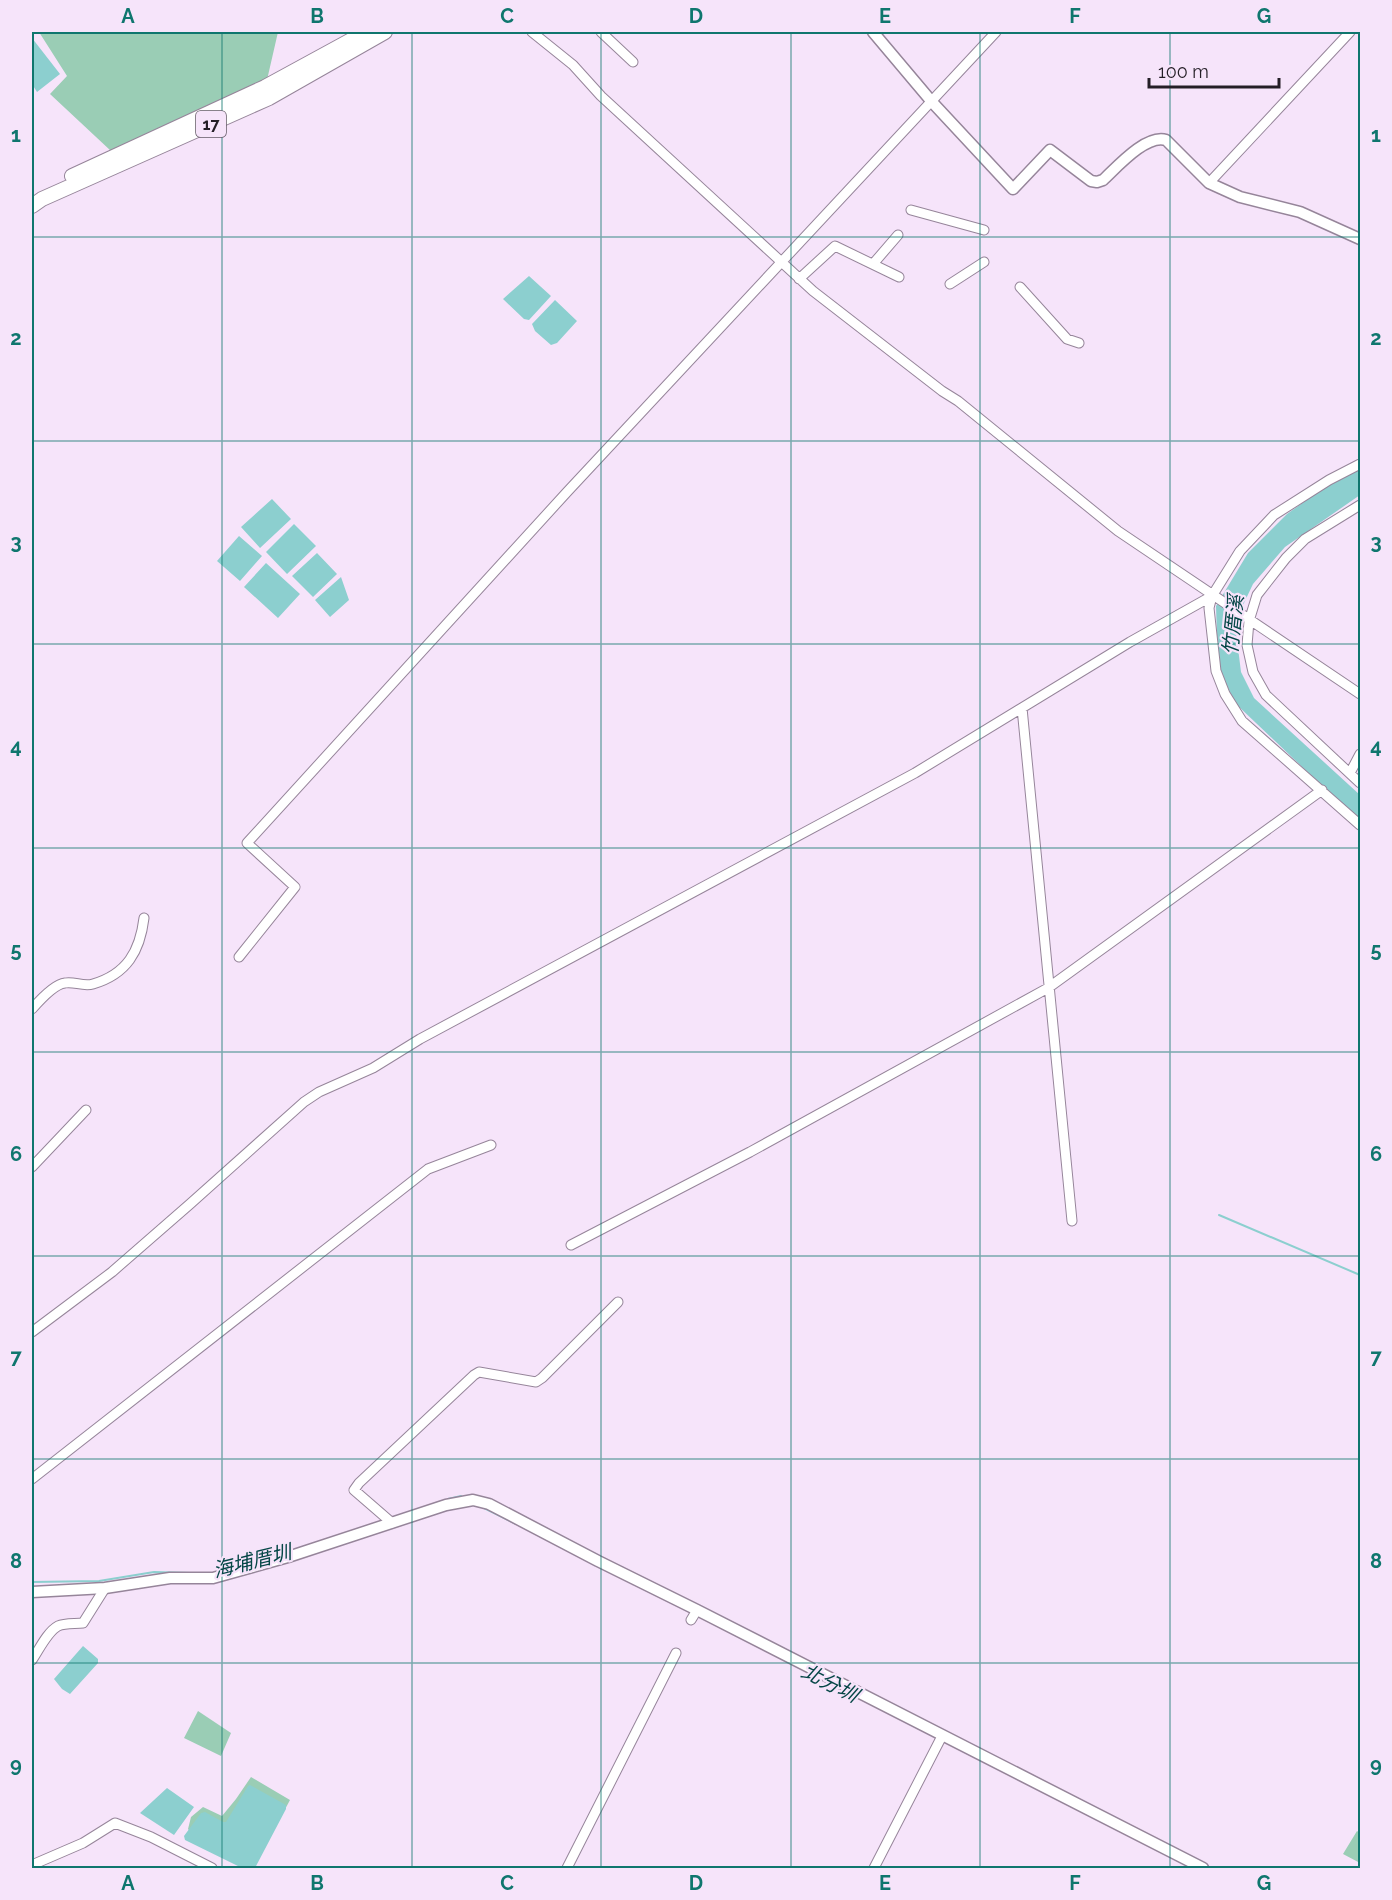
<svg xmlns="http://www.w3.org/2000/svg" width="1392" height="1900" viewBox="0 0 1392 1900" font-family="Raleway,'Noto Sans TC',sans-serif">
  <style>
    .green { fill: #9acdb5 }
    .water { fill: #8ccfcf }
    .lines { fill: none; stroke-linecap: round; stroke-linejoin: round }
    .stream { stroke: #8ccfcf; stroke-width: 2 }
    .minor-casing { stroke: #96859a; stroke-width: 11 }
    .tertiary-casing { stroke: #96859a; stroke-width: 13 }
    .primary-casing { stroke: #96859a; stroke-width: 16 }
    .minor { stroke: #fff; stroke-width: 9 }
    .tertiary { stroke: #fff; stroke-width: 10 }
    .primary { stroke: #fff; stroke-width: 14 }
    .grid { fill: none; stroke: #0f766e; stroke-width: 1.5; stroke-opacity: 0.55 }
    .labels { text-anchor: middle; dominant-baseline: central; stroke-width: 4.5; stroke-linejoin: round; paint-order: stroke }
    .shield { fill: #f6e4fa; stroke: #635966; stroke-width: 1.5 }
    .shield-label { font-size: 16px; font-weight: bold; fill: #241e26 }
    .water-label { font-size: 20px; font-style: italic; fill: #054646; stroke: #f6e4fa }
    .neatline { fill: none; stroke: #0f766e; stroke-width: 2 }
    .grid-label { font-size: 20px; text-anchor: middle; font-weight: bold; fill: #0f766e }
  </style>
  <rect width="100%" height="100%" fill="#f6e4fa"/>
  <!-- green -->
  <path class="green" d="M39 32H278L267 80 111 151 50 94 67 76Z
    M198 1711 231 1733 221 1756 184 1738Z
    M251 1777 290 1800 261 1854 199 1842 188 1829 191 1817 203 1807 222 1816 236 1799Z
    M1357 1831 1360 1833V1863L1343 1854Z"/>
  <!-- water -->
  <path class="water" d="M32 38 60 74 37 92 32 84Z
    M529 276 551 296 529 320 524 319 503 299Z
    M555 300 577 321 557 343 551 345 535 331 532 324Z
    M1360 467V495L1285 547 1253 584 1244 603 1236 632 1241 672 1254 698 1360 795V822L1236 704 1218 669 1216 606 1248 553 1287 514 1339 477Z
    M272 499 291 519 260 548 241 527Z
    M294 524 316 546 287 574 266 552Z
    M239 536 262 556 240 581 217 561Z
    M317 553 337 574 313 597 292 576Z
    M266 563 300 594 278 618 244 587Z
    M341 577 349 600 330 617 315 600Z
    M83 1646 98 1659V1663L70 1694 62 1689 54 1679Z
    M250 1785 286 1805V1809L255 1868H242L185 1840 184 1836 201 1813 205 1812 223 1822H226L248 1786Z
    M167 1788 194 1807 174 1835 140 1813Z"/>
  <g class="lines">
    <!-- stream -->
    <path class="stream" d="M1219 1215 1360 1275
      M448 1499 461 1496 462 1497
      M484 1508 516 1524
      M32 1582 99 1581 154 1572 190 1573"/>
    <!-- minor casing -->
    <g class="minor-casing">
      <path id="minor" d="M532 32 573 65 601 96 813 291 942 391 958 401 1118 531 1360 694
        M601 32 633 62
        M1209 183 1350 32
        M911 210 984 230
        M873 264 898 235
        M799 279 835 246 899 277
        M950 284 984 262
        M1020 287 1067 339 1079 343
        M1360 464 1329 480 1274 515 1240 551 1212 596 1209 608 1216 671 1225 694 1242 721 1360 825
        M1360 505 1305 539 1286 558 1257 595 1249 621 1247 645 1253 672 1266 695 1360 783
        M1022 708 1072 1221
        M1350 773 1360 754
        M239 957 295 887 247 843 567 492 996 32
        M32 1009C39 1001 55 984 65 983 74 981 83 987 93 984 127 974 140 951 144 918
        M32 1167 86 1110
        M571 1245 750 1152 1048 988 1322 790
        M32 1332 112 1272 190 1204 304 1102 319 1092 373 1068 420 1039 915 773 1130 642 1212 596
        M32 1479 428 1169 491 1145
        M392 1523 354 1490 359 1483 474 1375 479 1372 536 1382 542 1378 618 1302
        M691 1620 697 1610
        M32 1660C39 1650 47 1632 58 1626 65 1623 75 1624 83 1623L105 1588
        M32 1865 83 1843 115 1823 151 1837 212 1868
        M567 1868 676 1653
        M874 1868 942 1736"/>
    </g>
    <!-- tertiary casing -->
    <g class="tertiary-casing">
      <path id="tertiary" d="M873 32 932 102 1013 189 1050 150 1091 181 1097 182 1103 180C1117 167 1146 134 1166 140L1209 183 1240 197 1300 212 1360 239
        M32 1592 105 1588 170 1578H213L288 1557 446 1505 473 1500 489 1504 598 1561 697 1610 1203 1868"/>
    </g>
    <!-- primary casing -->
    <g class="primary-casing">
      <path id="primary" d="M72 176 265 87 366 32
        M32 206 42 199 269 98 385 32"/>
    </g>
    <!-- minor -->
    <use href="#minor" class="minor"/>
    <!-- tertiary -->
    <use href="#tertiary" class="tertiary"/>
    <!-- primary -->
    <use href="#primary" class="primary"/>
  </g>
  <!-- grid -->
  <path class="grid" d="M222 32V1868M412 32V1868M601 32V1868M791 32V1868M980 32V1868M1170 32V1868M32 237H1360M32 441H1360M32 644H1360M32 848H1360M32 1052H1360M32 1256H1360M32 1459H1360M32 1663H1360"/>
  <g class="labels">
    <!-- shield labels -->
    <rect class="shield" x="196" y="111" width="30" height="26" rx="4.5"/>
    <g class="shield-label">
      <text x="211" y="124">17</text>
    </g>
    <!-- water labels -->
    <g class="water-label">
      <text transform="translate(1233 625) rotate(-84)">竹厝溪</text>
      <text transform="translate(252 1561) rotate(-14)">海埔厝圳</text>
      <text transform="translate(830 1683) rotate(27)">北分圳</text>
    </g>
  </g>
  <!-- border -->
  <rect width="1392" height="1900" fill="none" stroke="#f6e4fa" stroke-width="66"/>
  <!-- scale -->
  <path d="M1149 78v9h130v-9" fill="none" stroke="#241e26" stroke-width="3"/>
  <text x="1158" y="78" font-size="18" fill="#241e26" stroke="#f6e4fa" stroke-width="4.5" paint-order="stroke">100 m</text>
  <rect x="33" y="33" width="1326" height="1834" class="neatline"/>
  <g class="grid-label">
    <text x="128" y="23">A</text>
    <text x="317" y="23">B</text>
    <text x="507" y="23">C</text>
    <text x="696" y="23">D</text>
    <text x="885" y="23">E</text>
    <text x="1075" y="23">F</text>
    <text x="1264" y="23">G</text>
    <text x="16" y="142">1</text>
    <text x="1376" y="142">1</text>
    <text x="16" y="345">2</text>
    <text x="1376" y="345">2</text>
    <text x="16" y="549">3</text>
    <text x="1376" y="549">3</text>
    <text x="16" y="753">4</text>
    <text x="1376" y="753">4</text>
    <text x="16" y="957">5</text>
    <text x="1376" y="957">5</text>
    <text x="16" y="1161">6</text>
    <text x="1376" y="1161">6</text>
    <text x="16" y="1364">7</text>
    <text x="1376" y="1364">7</text>
    <text x="16" y="1568">8</text>
    <text x="1376" y="1568">8</text>
    <text x="16" y="1772">9</text>
    <text x="1376" y="1772">9</text>
    <text x="128" y="1890">A</text>
    <text x="317" y="1890">B</text>
    <text x="507" y="1890">C</text>
    <text x="696" y="1890">D</text>
    <text x="885" y="1890">E</text>
    <text x="1075" y="1890">F</text>
    <text x="1264" y="1890">G</text>
  </g>
</svg>
